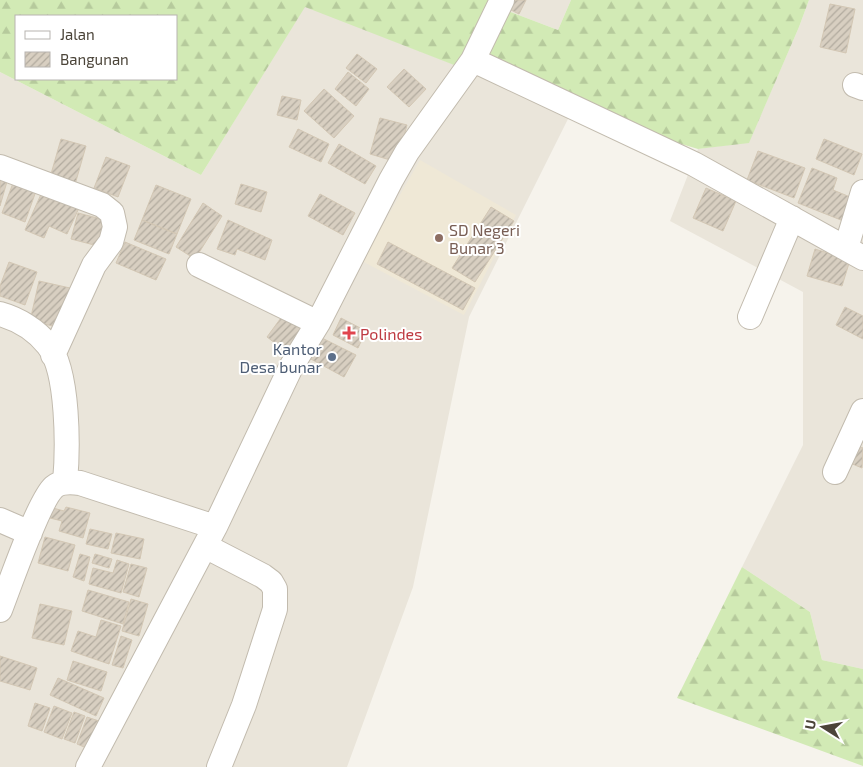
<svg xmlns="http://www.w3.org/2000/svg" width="863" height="767" viewBox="0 0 863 767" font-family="'Exo 2',sans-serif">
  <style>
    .residential { fill: #eae5da }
    .education { fill: #efe8d6 }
    .forest { fill: url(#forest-firs); fill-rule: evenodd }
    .building { fill: url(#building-hatch); stroke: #d3c7b4 }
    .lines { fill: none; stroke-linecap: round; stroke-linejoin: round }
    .minor-casing { stroke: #c2bbae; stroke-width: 26 }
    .minor { stroke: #fff; stroke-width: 24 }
    .education-dot { fill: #8d6e63; stroke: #fff; stroke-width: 2 }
    .health-dot { fill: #e0444e; stroke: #fff; stroke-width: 2 }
    .service-dot { fill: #5c6f8a; stroke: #fff; stroke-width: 2 }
    .labels { text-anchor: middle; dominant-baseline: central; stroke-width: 4; stroke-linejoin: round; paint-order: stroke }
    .education-label { font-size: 16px; fill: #785e54; stroke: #fff; text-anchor: start }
    .health-label { font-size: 16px; fill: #be3a42; stroke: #fff; text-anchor: start }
    .service-label { font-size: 16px; fill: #4e5e75; stroke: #fff; text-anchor: end }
  </style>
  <defs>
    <pattern id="forest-firs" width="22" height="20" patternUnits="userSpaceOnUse" patternTransform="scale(1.25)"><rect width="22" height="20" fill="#d2eab5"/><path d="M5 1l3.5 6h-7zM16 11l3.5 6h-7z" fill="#b6ca9c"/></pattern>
    <pattern id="building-hatch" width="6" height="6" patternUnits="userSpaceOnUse" patternTransform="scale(1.25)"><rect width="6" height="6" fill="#d8cfc1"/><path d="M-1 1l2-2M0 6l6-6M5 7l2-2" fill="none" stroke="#b1aa9e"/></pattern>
  </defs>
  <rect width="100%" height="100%" fill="#f6f3ec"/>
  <!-- residential -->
  <path class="residential" d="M494 0H571L558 30 492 5Z
    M809 0H863V669L822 660 810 612 742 567 803 445V292L670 221 698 149 749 142 799 27Z
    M305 6 572 111 469 317 413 587 347 767H0V72L201 175Z"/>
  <!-- education -->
  <path class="education" d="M420 160 516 215 464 315 362 261Z"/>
  <!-- forest -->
  <path class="forest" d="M0 0H494L492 5 558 30 571 0H809L799 27 749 143 698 149 572 111 305 7 201 175 0 72ZM16 16H176V79H16Z
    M742 567 810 612 822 660 863 669V766L677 698Z"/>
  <!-- building -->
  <path class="building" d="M506 0H526L519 14 503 6Z
    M830 4 855 9 846 53 820 47Z
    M357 54 377 69 366 83 346 68Z
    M404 69 426 89 409 107 387 87Z
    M348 72 369 89 356 106 335 89Z
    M324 89 354 116 334 138 304 111Z
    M282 96 301 100 297 120 277 115Z
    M380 118 407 125 397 162 370 154Z
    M298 129 329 144 321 162 289 147Z
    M61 139 86 146 74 188 49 181Z
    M824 139 862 154 854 175 816 159Z
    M339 144 376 166 365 184 328 163Z
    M758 151 805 168 794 198 747 180Z
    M106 157 130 166 118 197 94 188Z
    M812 168 837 178 833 190 860 201 851 224 798 203Z
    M0 176 8 178 0 206Z
    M13 183 36 191 25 222 2 213Z
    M241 184 267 192 261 212 235 204Z
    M156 185 191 199 177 234 142 220Z
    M706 188 736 201 723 231 693 218Z
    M42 192 79 208 67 234 49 226 44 238 25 230Z
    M320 194 355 213 343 235 308 216Z
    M203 203 222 216 195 259 176 247Z
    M491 207 514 221 475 282 452 268Z
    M78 213 105 220 98 246 71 239Z
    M142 220 177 234 169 254 134 240Z
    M228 220 272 240 265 260 237 249 235 255 217 249Z
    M125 242 166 259 156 280 116 263Z
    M388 242 475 288 463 310 377 264Z
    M815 249 850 260 842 286 807 276Z
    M9 262 37 272 25 305 0 296V286Z
    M39 281 70 288 62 328 30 321Z
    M845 307 863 316V339L836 325Z
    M286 311 306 325 287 352 267 337Z
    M341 318 366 331 358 348 333 335Z
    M320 337 356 355 344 377 309 358Z
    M851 443 863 448 862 468 843 460Z
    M66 507 90 513 83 538 59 531 62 521 50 518 53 508 64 511Z
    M90 529 112 534 108 549 86 544Z
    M116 533 144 539 140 559 111 553Z
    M45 537 75 545 68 571 38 563Z
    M80 554 90 557 84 581 73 577Z
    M95 554 112 559 109 568 92 563Z
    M117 560 129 564 121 593 89 584 93 568 113 573Z
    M131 564 147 568 139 597 123 592Z
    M88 590 129 602 123 624 82 611Z
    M131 599 148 604 139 636 122 631Z
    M40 604 72 611 64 645 32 638Z
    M101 620 121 626 109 664 71 651 78 631 96 637Z
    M121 636 132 640 123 668 112 665Z
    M0 656 37 668 30 690 0 681Z
    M73 661 107 672 101 691 67 680Z
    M58 678 104 698 96 716 50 695Z
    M35 703 50 708 42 731 28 726Z
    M54 706 72 713 62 739 44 732Z
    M74 712 85 716 75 743 64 739Z
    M87 717 99 721 89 749 77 744Z"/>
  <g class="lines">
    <!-- minor casing -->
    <g class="minor-casing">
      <path id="minor" d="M473 60 694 164 863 258
        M855 85 863 88
        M0 167 102 205 112 213 115 227 111 242 94 265 53 355
        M846 248 863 192
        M199 265 318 323
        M0 314C18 319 36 330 48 345 69 371 68 450 65 482
        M750 317 792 218
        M835 472 863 411
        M0 520 30 533
        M205 546 263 576 271 582 275 589V609L244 705 219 767
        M0 610C9 587 39 500 54 487 61 481 71 482 80 483L215 527 291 367 318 323 391 180 407 152 473 60 502 0
        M88 767 215 527"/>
    </g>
    <!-- minor -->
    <use href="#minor" class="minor"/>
  </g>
  <!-- markers -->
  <circle class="education-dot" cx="439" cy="238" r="5"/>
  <path class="health-dot" d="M346.5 325.5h5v5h5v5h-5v5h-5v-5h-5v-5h5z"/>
  <circle class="service-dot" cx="332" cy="357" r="5"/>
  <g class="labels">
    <!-- education labels -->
    <g class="education-label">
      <text x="449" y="229">SD Negeri<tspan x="449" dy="18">Bunar 3</tspan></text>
    </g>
    <!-- health labels -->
    <g class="health-label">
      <text x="360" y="333">Polindes</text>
    </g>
    <!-- service labels -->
    <g class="service-label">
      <text x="322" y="348">Kantor<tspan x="322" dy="18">Desa bunar</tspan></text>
    </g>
  </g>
  <!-- legend -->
  <rect x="15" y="15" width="162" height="65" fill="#ffffff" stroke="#b7b4b0"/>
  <rect x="25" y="31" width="25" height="8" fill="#ffffff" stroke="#b7b4b0"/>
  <text x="60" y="40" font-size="15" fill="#4b4439">Jalan</text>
  <rect x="25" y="52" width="25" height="15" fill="url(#building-hatch)" stroke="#b7b4b0"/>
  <text x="60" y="65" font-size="15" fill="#4b4439">Bangunan</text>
  <!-- north arrow -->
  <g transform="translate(823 727) rotate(281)" stroke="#ffffff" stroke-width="4" paint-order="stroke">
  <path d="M0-4L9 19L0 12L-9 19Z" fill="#4b4439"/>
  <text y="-8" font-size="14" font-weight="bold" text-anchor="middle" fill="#4b4439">U</text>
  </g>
</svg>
